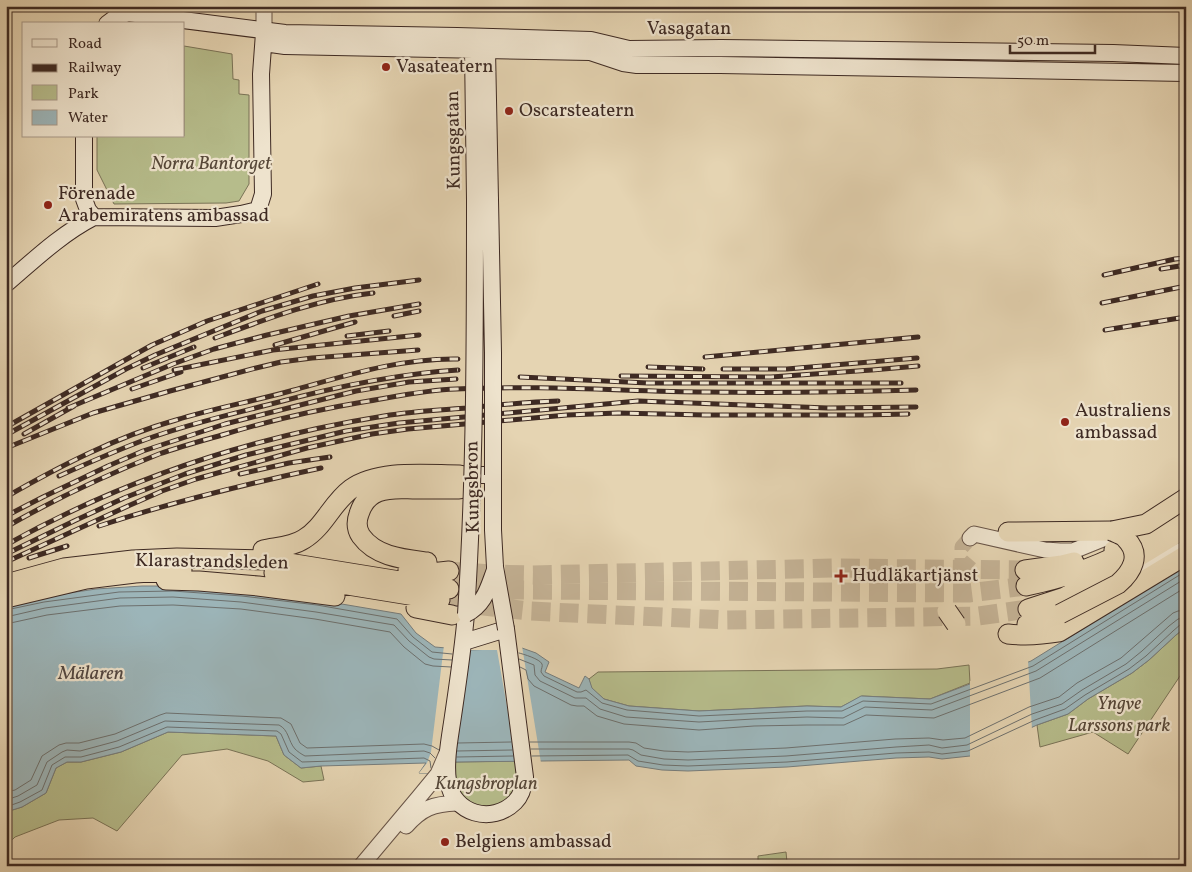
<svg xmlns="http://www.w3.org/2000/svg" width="1192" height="872" viewBox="0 0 1192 872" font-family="Vollkorn,serif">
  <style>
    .green { fill: #b6bc8b; stroke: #7a7357 }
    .water { fill: #9cb5b9; stroke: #767d7d }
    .pier { fill: #e5d4b2 }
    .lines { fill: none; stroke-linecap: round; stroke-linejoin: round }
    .shore { stroke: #6d706e; stroke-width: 1 }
    .tertiary-tunnel { stroke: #c4b295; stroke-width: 15; stroke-dasharray: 15 8; stroke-linecap: butt }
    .trunk-tunnel { stroke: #c4b295; stroke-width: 19; stroke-dasharray: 19 9; stroke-linecap: butt }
    .tertiary-casing { stroke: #685447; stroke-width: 17 }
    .secondary-casing { stroke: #3e2a23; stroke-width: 18 }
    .trunk-casing { stroke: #3e2a23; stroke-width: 21 }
    .tertiary { stroke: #eee3cd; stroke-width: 15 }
    .secondary { stroke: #eee3cd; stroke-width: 16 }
    .trunk { stroke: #e5d4b2; stroke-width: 19 }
    .rail-casing { stroke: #3e2a23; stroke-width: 5 }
    .rail { stroke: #eee3cd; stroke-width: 3; stroke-dasharray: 9; stroke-linecap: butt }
    .secondary-bridge-casing { stroke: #3e2a23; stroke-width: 18; stroke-linecap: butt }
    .trunk-bridge-casing { stroke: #3e2a23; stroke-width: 21; stroke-linecap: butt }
    .secondary-bridge { stroke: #eee3cd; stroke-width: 16 }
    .trunk-bridge { stroke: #e5d4b2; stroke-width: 19 }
    .poi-dot { fill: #8f2418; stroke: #eee3cd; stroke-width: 2 }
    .labels { text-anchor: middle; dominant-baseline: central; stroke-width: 4.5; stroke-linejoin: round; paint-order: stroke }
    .street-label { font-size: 19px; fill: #3e2a23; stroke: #eee3cd }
    .poi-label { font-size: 19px; fill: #3e2a23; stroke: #eee3cd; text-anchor: start }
    .park-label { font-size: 19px; font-style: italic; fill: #564738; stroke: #eee3cd }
    .water-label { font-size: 20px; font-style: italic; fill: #514641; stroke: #eee3cd }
  </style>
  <rect width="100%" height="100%" fill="#e5d4b2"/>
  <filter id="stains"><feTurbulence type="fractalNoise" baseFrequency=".004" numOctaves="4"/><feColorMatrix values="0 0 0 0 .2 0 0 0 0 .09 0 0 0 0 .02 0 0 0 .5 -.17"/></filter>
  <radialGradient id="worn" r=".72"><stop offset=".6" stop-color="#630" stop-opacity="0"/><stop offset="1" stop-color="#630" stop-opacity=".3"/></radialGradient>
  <!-- green -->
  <path class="green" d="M184 46 232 54 233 79 239 80V94L249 95V184L239 201 226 203 114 204 97 170V136H184Z
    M1186 627V667L1128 754 1093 732 1040 747 1037 725 1068 714 1088 699 1132 673 1149 660 1176 635Z
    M969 665 970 683 930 699 862 696 841 707 807 706 699 711 629 706 604 699 591 688 589 679 598 672 937 669Z
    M168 732 276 736 284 755 301 768 321 766 324 780 303 782 268 761 227 749 182 755 117 831 93 818 59 820 15 837 6 846V812L22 807 46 793 56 768 67 762H81L121 752Z
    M517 761C518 773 519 784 512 795 499 813 467 809 456 789 454 784 455 769 455 762Z
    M786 852 787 862 758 866V856Z"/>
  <!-- water -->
  <path class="water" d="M1186 565V627L1176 635 1149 660 1132 673 1088 699 1068 714 1037 725 970 756 942 759 929 757 896 758 787 767 688 771 662 770 636 766 629 760 455 762 453 774 419 773 426 763 321 766 301 768 284 755 276 736 168 732 121 752 81 762H67L56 768 46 793 22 807 6 812V606L43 597 96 589 142 586H173L318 600 401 614 416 633 435 647 469 650 522 648 536 653 549 662 545 672 579 688 585 676 589 679 592 688 604 699 629 706 699 711 807 706 841 707 861 696 930 699 1031 661Z"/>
  <!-- pier -->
  <path class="pier" d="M444 645 469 648 522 646 541 763H517L497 650H469L453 774 419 773 427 763 431 752Z
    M1028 660 1032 730 970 758V681Z"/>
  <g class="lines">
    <!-- shore -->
    <path class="shore" d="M6 610 44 602 119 592 173 591 242 596 317 605 397 619 413 637 432 652 452 654
      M6 617 45 608 120 598 173 597 241 602 316 612 394 625 409 641 429 657 434 659 452 660
      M6 624 47 615 120 606 173 605 241 609 315 619 390 632 404 647 425 664 433 666 451 667
      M519 653C523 654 540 659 542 664 543 666 541 669 541 672L544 676 577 692H581L586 690 602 703 627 710 699 716 807 711H842L863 701 931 704 1033 666 1186 571
      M519 659 534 665 535 675 540 681 575 698H586L600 709 626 717 699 722 754 719 807 717 843 718 865 707 932 710 1036 671 1186 578
      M520 667 526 670 528 679 534 686 571 705 577 706H584L597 716 624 724 699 730 754 726 807 725H844L866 715 934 718 1040 678 1186 587
      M530 742H629L636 743 644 748 664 751 688 752 786 748 895 739 929 738 943 740 965 738 1029 707 1059 697 1077 683 1121 658 1173 613 1178 611 1186 610
      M458 743 511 742
      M531 749H629L633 750 641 755 664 759 688 760 786 756 896 747 929 745 942 748 967 745 1032 714 1062 704 1082 690 1126 664 1142 651 1169 626 1178 619 1186 618
      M457 751 512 750
      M532 756 628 755 638 761 663 765 688 766 787 762 896 753 929 752 942 754 968 751 1035 720 1065 709 1085 695 1129 669 1146 656 1173 631 1181 624H1186
      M457 757 513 756
      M6 792 15 790 31 780 42 756 59 745 66 743H79L115 734 160 715 166 713 281 718 291 724 300 743 307 748 424 744 432 746 439 750
      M6 800 18 796 37 785 47 762 62 752 67 750 80 751 117 741 165 721 279 725C289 730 288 741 295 749 297 751 301 754 305 756L424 751 430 753 435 758
      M6 807 20 802 42 790 52 765 65 757H81L119 747 167 727 277 731 281 734 289 752 302 762 424 758 430 761 431 768"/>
    <!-- tertiary-tunnel -->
    <path class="tertiary-tunnel" d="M970 538 962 547V561L971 569"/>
    <!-- trunk-tunnel -->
    <path class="trunk-tunnel" d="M449 571 491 574 533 575 837 568 1025 570
      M449 589 532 590 969 593 1026 586
      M448 602 529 611 727 620 979 616 1028 609"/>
    <!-- tertiary casing -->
    <g class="tertiary-casing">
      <path id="tertiary" d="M264 6V31
        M970 538 974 534 1045 550 1060 551H1073L1120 532
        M1122 574 1182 550
        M406 826C422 808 433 804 457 803
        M361 866 419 797 438 774 447 753"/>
    </g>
    <!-- secondary casing -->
    <g class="secondary-casing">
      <path id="secondary" d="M107 24 115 18 128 13 285 33 457 36 591 40 629 49 721 48 1113 53 1186 56
        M482 41 487 50 490 200
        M264 43 285 46 590 52 623 63 637 65H720L1186 73
        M84 136V199L88 210 94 217
        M475 200 473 50 478 41
        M6 284C34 260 61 234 94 217L215 218 241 214 258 210 263 194 261 74 264 33
        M460 475H493V530L495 567
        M453 615 466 614C463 649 458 682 453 716 450 737 445 761 448 781 453 814 492 825 515 802 522 795 524 786 525 777L506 629 464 642"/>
    </g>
    <!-- trunk casing -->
    <g class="trunk-casing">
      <path id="trunk" d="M1008 532 1112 531
        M263 550C277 547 292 547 304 539 324 527 332 503 351 489 379 469 427 475 460 475
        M1114 550 1185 517
        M427 562C404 559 376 557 361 536 357 530 356 522 359 514 362 504 368 496 378 492 390 487 404 489 416 489 431 489 445 489 459 489
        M408 570 431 573 449 571
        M1025 570 1062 565 1074 562
        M274 573 440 600
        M166 580 199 581 258 586 335 596
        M6 584 64 568 133 560 177 558 270 560 449 589
        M1026 586C1058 579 1090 570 1120 554
        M6 598 86 579 135 573 182 570
        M416 608 452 615
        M1028 609 1065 597 1125 565 1186 528
        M1027 624 1042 621 1060 614
        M1008 634C1025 636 1041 635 1059 632L1186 555"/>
    </g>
    <!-- tertiary -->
    <use href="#tertiary" class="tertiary"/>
    <!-- secondary -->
    <use href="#secondary" class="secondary"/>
    <!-- trunk -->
    <use href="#trunk" class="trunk"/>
    <!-- rail casing -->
    <g class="rail-casing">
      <path id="rail" d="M1161 269 1186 265
        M1104 275 1175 259 1186 258
        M1102 303 1186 286
        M394 316 419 311
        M1105 330 1186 317
        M347 336 389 331
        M215 338C266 319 318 299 373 293
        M275 345 355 322
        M705 357 918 337
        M648 367 703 369
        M143 368 194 347
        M723 369H787L917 358
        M174 370 273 350 419 335
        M621 376 771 377 872 370 918 366
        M520 377 648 383H901
        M132 389 181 372
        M68 408 173 364 214 349 267 335 349 316 419 304
        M6 427 152 345 207 321 318 284
        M24 434 74 406
        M6 435 126 369 155 355 262 311 313 296 355 288 419 280
        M6 448 93 413 170 391 256 368 281 362 312 358 418 350
        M240 474 289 463 330 457
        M59 476C88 463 117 450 147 439 188 424 232 414 275 403 335 387 395 374 458 370
        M6 497C60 466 116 437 176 420 215 408 255 401 294 390 348 375 401 358 458 359
        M6 516 43 497 108 466 143 451 225 424 356 391 409 382 456 379
        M99 526C172 502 246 484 321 468
        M6 527C55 499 106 475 159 454 179 447 201 441 222 435 268 421 315 410 363 402 394 397 425 390 456 389 539 385 622 391 705 392 775 393 846 392 916 390
        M6 545C124 479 252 437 384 416 412 411 440 410 467 408 497 405 528 402 558 401
        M6 554 74 521 124 498 185 474 246 455 346 431 399 423 638 401 828 408 916 407
        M29 558 67 546
        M6 562 128 506 162 491 196 479 307 448 372 434 408 429 567 415 618 413 706 415H864L908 414"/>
    </g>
    <!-- rail -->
    <use href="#rail" class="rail"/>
    <!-- secondary-bridge casing -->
    <g class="secondary-bridge-casing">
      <path id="secondary-bridge" d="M490 200 493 353V475
        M495 567 506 629
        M466 614C475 476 475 338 475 200
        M466 614C485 604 488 588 495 570"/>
    </g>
    <!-- trunk-bridge casing -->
    <g class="trunk-bridge-casing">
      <path id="trunk-bridge" d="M1112 531 1146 524 1186 498
        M947 611 956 624
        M1060 614 1118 584C1132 572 1142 555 1126 539 1123 535 1116 533 1112 531"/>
    </g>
    <!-- secondary-bridge -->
    <use href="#secondary-bridge" class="secondary-bridge"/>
    <!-- trunk-bridge -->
    <use href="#trunk-bridge" class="trunk-bridge"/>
  </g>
  <!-- markers -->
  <g class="poi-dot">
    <circle cx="386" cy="67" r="5"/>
    <circle cx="509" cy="111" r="5"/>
    <circle cx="48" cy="205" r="5"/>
    <circle cx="1065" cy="422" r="5"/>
    <path d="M838.5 568.5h5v5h5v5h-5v5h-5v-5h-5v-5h5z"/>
    <circle cx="445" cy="842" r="5"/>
  </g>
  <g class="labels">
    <!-- street labels -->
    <g class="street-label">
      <text x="689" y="29">Vasagatan</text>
      <text transform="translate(454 140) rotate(-91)">Kungsgatan</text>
      <text transform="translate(473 487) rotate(-91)">Kungsbron</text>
      <text transform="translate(212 562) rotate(1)">Klarastrandsleden</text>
    </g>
    <!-- poi labels -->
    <g class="poi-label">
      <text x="396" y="67">Vasateatern</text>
      <text x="519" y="111">Oscarsteatern</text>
      <text x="58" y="194">Förenade<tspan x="58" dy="22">Arabemiratens ambassad</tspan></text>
      <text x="1075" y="411">Australiens<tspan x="1075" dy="22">ambassad</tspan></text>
      <text x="852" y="576">Hudläkartjänst</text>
      <text x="455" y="842">Belgiens ambassad</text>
    </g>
    <!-- park labels -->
    <g class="park-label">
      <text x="211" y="164">Norra Bantorget</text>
      <text x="1119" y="704">Yngve<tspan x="1119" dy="22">Larssons park</tspan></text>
      <text x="486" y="784">Kungsbroplan</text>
    </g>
    <!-- water labels -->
    <g class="water-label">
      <text x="91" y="674">Mälaren</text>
    </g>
  </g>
  <!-- margin -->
  <rect width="1192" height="872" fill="none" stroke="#e5d4b2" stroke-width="25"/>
  <rect x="8" y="8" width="1177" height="857" fill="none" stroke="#3e2a23" stroke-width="2.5"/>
  <rect x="12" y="12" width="1167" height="847" fill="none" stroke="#3e2a23"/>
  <!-- legend -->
  <rect x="22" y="22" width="162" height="115" fill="#eee3cd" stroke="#a89989"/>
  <rect x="32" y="39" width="25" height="8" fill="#eee3cd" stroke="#a89989"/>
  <text x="68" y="48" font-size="15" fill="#3e2a23">Road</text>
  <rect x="32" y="64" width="25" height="8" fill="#3e2a23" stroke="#a89989"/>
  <text x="68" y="72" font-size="15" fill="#3e2a23">Railway</text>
  <rect x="32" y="85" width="25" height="15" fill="#b6bc8b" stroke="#a89989"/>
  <text x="68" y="98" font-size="15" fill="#3e2a23">Park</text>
  <rect x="32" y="110" width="25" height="15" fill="#9cb5b9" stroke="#a89989"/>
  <text x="68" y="122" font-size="15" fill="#3e2a23">Water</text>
  <!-- scale -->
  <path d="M1010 45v8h85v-8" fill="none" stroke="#3e2a23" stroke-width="2.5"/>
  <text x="1017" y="45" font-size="15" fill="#3e2a23" stroke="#eee3cd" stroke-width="4" paint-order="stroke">50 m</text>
  <rect width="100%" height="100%" filter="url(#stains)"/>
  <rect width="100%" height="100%" fill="url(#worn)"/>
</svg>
